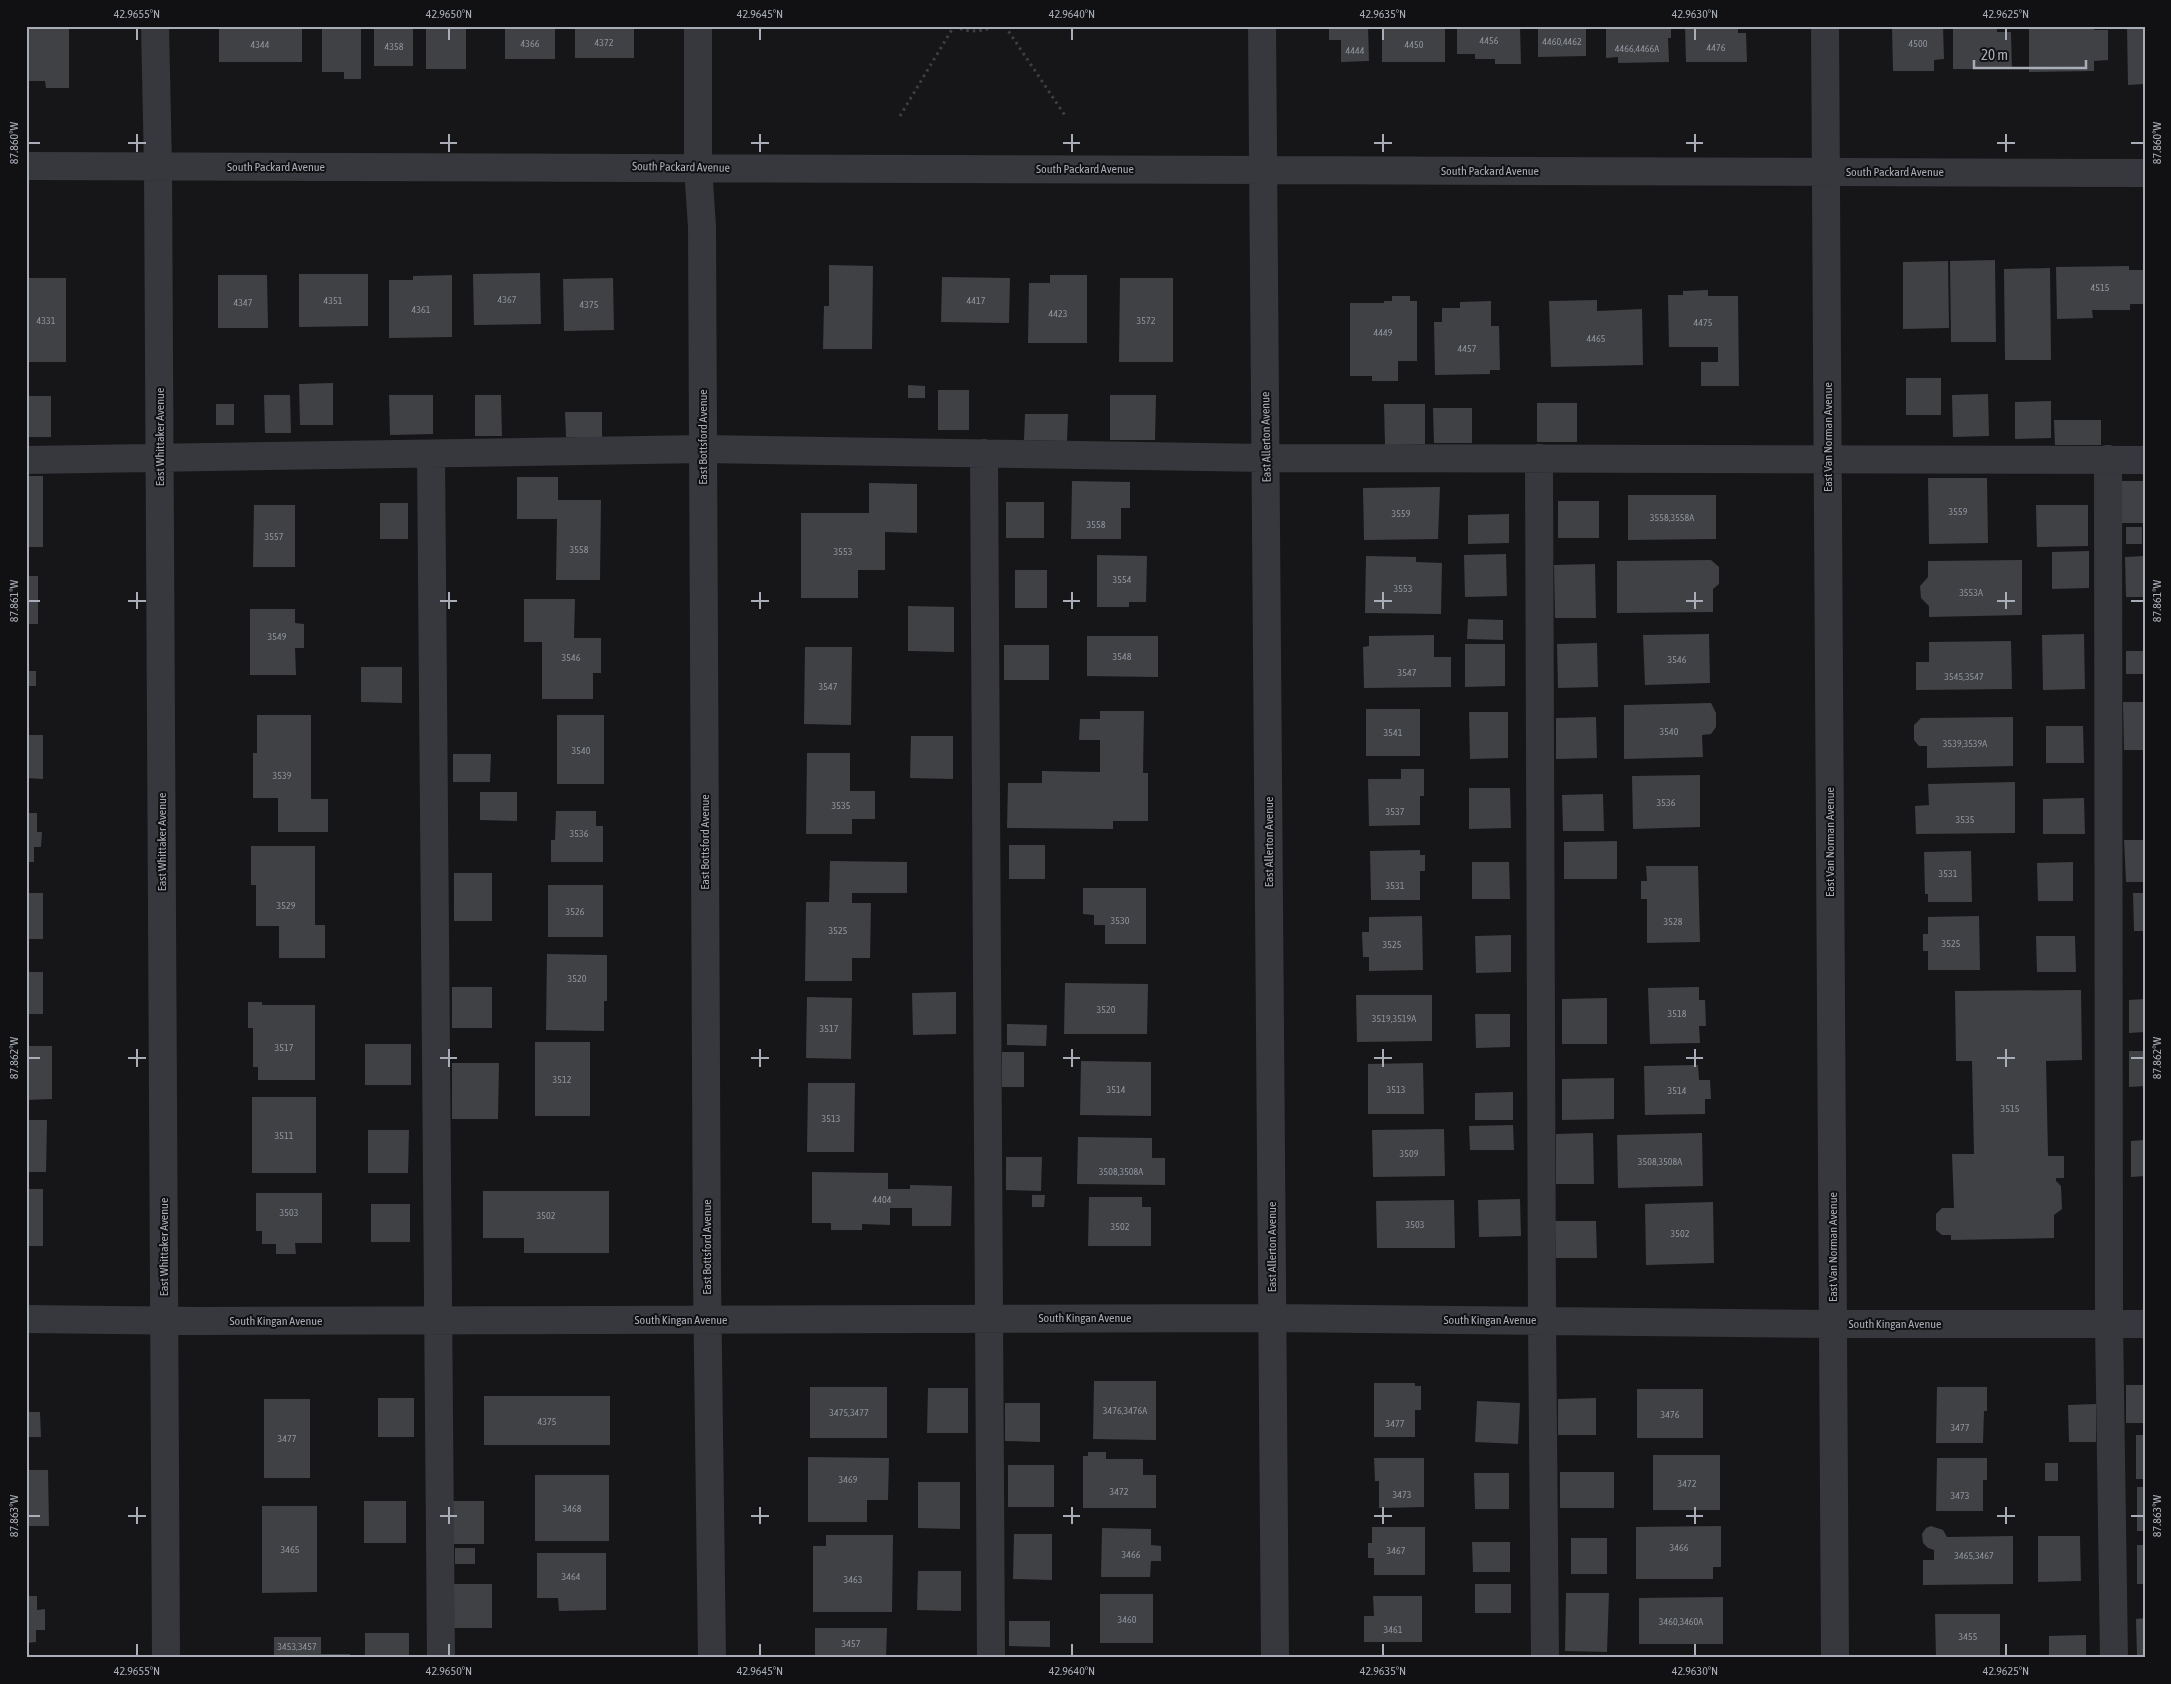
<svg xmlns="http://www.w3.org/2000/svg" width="2171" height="1684" viewBox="0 0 2171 1684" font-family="'Asap Condensed',sans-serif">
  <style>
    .building { fill: #404145 }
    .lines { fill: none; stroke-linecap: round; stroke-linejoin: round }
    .path { stroke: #3d3f44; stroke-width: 3; stroke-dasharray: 2.5 4; stroke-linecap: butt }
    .minor { stroke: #37383d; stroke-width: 28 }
    .ticks { fill: none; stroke: #a8adb8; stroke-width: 2 }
    .labels { text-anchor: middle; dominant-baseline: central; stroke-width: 4; stroke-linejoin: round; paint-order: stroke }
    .number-label { font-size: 10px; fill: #8e929b }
    .street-label { font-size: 12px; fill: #a8adb8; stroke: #111113 }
    .neatline { fill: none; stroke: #a8adb8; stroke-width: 2 }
    .ticks-label { font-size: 12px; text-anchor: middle; fill: #a8adb8 }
  </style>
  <rect width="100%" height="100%" fill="#161618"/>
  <!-- building -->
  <path class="building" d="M27 26H69V88H46L45 81H28Z
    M219 26H302V62H219Z
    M322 26H361V79H344V72H322Z
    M374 26H413V66H374Z
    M426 26H466V69H426Z
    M505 26H555V59H505Z
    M575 26H634V58H575Z
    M1329 26H1368L1369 61 1341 62V40H1329Z
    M1382 26H1445V62H1382Z
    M1457 26H1520L1521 64H1495V59H1475V54H1457Z
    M1538 26H1586V56L1538 57Z
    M1606 26H1671V38H1668L1669 62 1618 63V57L1606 58Z
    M1685 26H1738V33H1746L1747 62H1686Z
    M1892 26H1943L1944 59 1934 60V71H1893Z
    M1953 26H1997V32H2011L2012 69H1953Z
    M2029 26H2094V30H2108V60L2094 61V71L2029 72Z
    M2127 26H2145V84L2128 85Z
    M1995 260 1996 342H1951L1950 261Z
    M1948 261 1949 328 1903 329V262Z
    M829 265 873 266 872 349H823L824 306H829Z
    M2129 266V270H2143L2144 304H2130V310H2092L2093 318 2057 319 2056 267Z
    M2050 268 2051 360H2005L2004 269Z
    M540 273 541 324 474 325 473 274Z
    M299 274H368V326L299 327Z
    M218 275H267L268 328H218Z
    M452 275V337L389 338V280H413V276Z
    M1050 275H1087V343H1028L1029 283H1050Z
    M942 277 1010 278 1009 323 941 322Z
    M26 278H66V362H26Z
    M613 278 614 330 564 331 563 279Z
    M1120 278H1173V362H1119Z
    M1708 290V296H1738L1739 386H1701V362H1718V347H1669L1668 295H1683V291Z
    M1392 296H1410V301H1417V361H1398V381H1372V376H1350V303H1384V301H1392Z
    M1597 300V311L1642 309 1643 365 1551 367 1549 301Z
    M1491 301V326H1499L1500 370H1490V374L1435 375 1434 322H1442V308H1460V302Z
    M1906 378H1941V415H1906Z
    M333 383V425H300L299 384Z
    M908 385 925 386V398H908Z
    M938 390H969V430H938Z
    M1988 394 1989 436 1953 437 1952 395Z
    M264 395H290L291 433H265Z
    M389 395H433V434L390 435Z
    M475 395H501L502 436H475Z
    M1110 395H1156L1155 440H1110Z
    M26 396H51V437H26Z
    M2051 401V438L2015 439V402Z
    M1537 403H1577V442H1537Z
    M216 404H234V425H216Z
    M1384 404H1425V444L1385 445Z
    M1433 408H1472V443H1434Z
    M565 412H602V437H566Z
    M1025 414H1068L1067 441 1024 440Z
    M2054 420H2101V445H2055Z
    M26 476H43V547H26Z
    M517 477H558V500H601L600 580H556L557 519H517Z
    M1928 478H1987L1988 543 1929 544Z
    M1072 481 1130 482V508H1121V539H1071Z
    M2118 481H2145V523H2118Z
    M869 483 917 484V533L885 532V570H858V598H801V513H869Z
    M1440 487 1438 539 1364 540 1363 488Z
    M1628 495H1716V539L1628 540Z
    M1558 501H1599V538H1558Z
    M1006 502H1044V538H1006Z
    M380 503H408V539H380Z
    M254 505H295V567H253Z
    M2036 505H2088V546L2037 547Z
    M1509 514V543L1468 544V515Z
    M2126 527H2142V544H2126Z
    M2089 551V588L2052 589V552Z
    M1506 554 1507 596 1465 597 1464 555Z
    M1097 555 1147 556 1146 602H1129V607H1097Z
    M1366 556 1416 557V562L1442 563 1441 614 1365 613Z
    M2145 556V597H2126L2125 557Z
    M1711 560 1719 567V584L1713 589V612L1617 613V561Z
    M2022 560V615L1929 617V606L1921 598 1920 586 1928 577V561Z
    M1595 564 1596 618H1555L1554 565Z
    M1015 570H1047V608H1015Z
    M26 576H38V624H26Z
    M524 599H575L574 638H601V673H593V699H542V642H524Z
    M908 606 954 607V652L908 651Z
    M250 609H295V623L304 624V648H295L296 675H250Z
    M1468 619 1503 620V640L1467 639Z
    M1709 634 1710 683 1645 685 1643 635Z
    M2084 634 2085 689 2043 690 2042 635Z
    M1434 635V657H1451V687L1364 688 1363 647 1369 646V636Z
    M1087 636H1158V677L1087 676Z
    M2011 641 2012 689 1916 690V662H1929V642Z
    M1597 643 1598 687 1558 688 1557 644Z
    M1465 644H1505V686L1465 687Z
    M1004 645H1049V680H1004Z
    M805 647H852L851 725 804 724Z
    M2126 651H2145V674H2126Z
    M26 663H29V671H36V686H26Z
    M361 667H402V703L361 702Z
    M2123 702H2145V750H2124Z
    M1711 703 1716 713V727L1711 734 1702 735 1703 757 1624 759V705Z
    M1366 709H1420V756H1366Z
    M1100 711H1144L1143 773H1148V821H1113V829L1007 828 1008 783H1042V771L1100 772V740H1079L1080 719H1100Z
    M1469 712H1508V758L1470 759Z
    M257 715H311V799H328V832H278V798H253V753H257Z
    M557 715H604V784H557Z
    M1596 717 1597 758 1556 759V718Z
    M2013 717V766L1927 768V746H1919L1914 740V725L1921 718Z
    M2046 726H2083L2084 763H2046Z
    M26 735H43V779L26 778Z
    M911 736H953V779L910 778Z
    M807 753H850V791H875V819H852V834H806Z
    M453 754H491L490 782H453Z
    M1401 769H1424V796H1420V825L1369 826 1368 779H1401Z
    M1700 775V827L1633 829 1632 776Z
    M2015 782V833L1916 834 1915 806 1929 805 1928 784Z
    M1469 788H1510L1511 828 1469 829Z
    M480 792H517V821L480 820Z
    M1603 794 1604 831H1563L1562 795Z
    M2084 798 2085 834H2043V799Z
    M556 811H596V826H603V862H551V840H555Z
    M26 813H37V832H42L41 847H34V862H26Z
    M2124 840H2145V882H2126Z
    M1617 841V879H1564V842Z
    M1009 845H1045V879H1009Z
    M251 846H315V925H325V958H279V926H256V885H251Z
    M1420 850V855H1425V871H1420V900H1371L1370 851Z
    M1971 851 1972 902H1928V894H1925L1924 852Z
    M830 861 907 862V893H852V903H871L870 958H852V981H805L806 902H829Z
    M1472 862H1509L1510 899H1472Z
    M2073 862V901H2038L2037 863Z
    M1646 866H1698L1700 942 1647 943V899H1641V881H1647Z
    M454 873H492V921H454Z
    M548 885H603V937H548Z
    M1083 888H1146V944H1105V925H1094V915L1083 914Z
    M26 893H43V939H26Z
    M2133 893H2145V931H2134Z
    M1422 916 1423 970 1369 971V957H1363L1362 932H1369V917Z
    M1979 916 1980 970H1928V951H1923V934H1928V917Z
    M1511 935V972L1476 973 1475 936Z
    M2036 936H2075L2076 972H2037Z
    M547 954 607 955V1001H604V1031L546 1030Z
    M26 972H43V1014H26Z
    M1065 983 1148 984 1147 1034H1064Z
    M452 987H492V1028H452Z
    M1699 987V1000H1705L1706 1026H1699L1700 1043 1650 1044 1648 988Z
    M2081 990 2082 1060 2046 1061 2048 1156H2064V1178H2056V1181L2061 1186 2062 1209 2054 1215V1238L1951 1240V1235H1942L1936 1230V1214L1942 1208H1954L1952 1154H1974L1972 1061H1956L1955 991Z
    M956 992V1034L913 1035 912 993Z
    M1356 995H1432V1041L1357 1042Z
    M807 997 852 998 851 1059 806 1058Z
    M1607 998V1044H1562V999Z
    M2145 999V1032L2129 1033V1000Z
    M248 1002H262V1005H315V1080H258V1067H253V1028H248Z
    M1475 1014H1510V1047L1476 1048Z
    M1007 1024 1047 1025 1046 1046 1007 1045Z
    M535 1042H590V1116H535Z
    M365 1044H411V1085H365Z
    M26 1046H52V1099L26 1100Z
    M2129 1051H2145V1086L2129 1087Z
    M1002 1052H1024V1087H1002Z
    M1081 1061 1151 1062V1116L1080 1115Z
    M452 1063H499L498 1119H452Z
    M1423 1063 1424 1114H1368V1064Z
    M1698 1065 1699 1080H1710L1711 1099H1705V1114L1645 1115 1644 1066Z
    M1614 1078V1119L1562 1120V1079Z
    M808 1083H855L854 1152H807Z
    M1513 1092V1120H1475V1093Z
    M252 1097H316V1173H252Z
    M26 1120H47L46 1172H26Z
    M1513 1125 1514 1150H1470L1469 1126Z
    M1444 1129 1445 1176 1373 1177 1372 1130Z
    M368 1130H409L408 1173H368Z
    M1593 1133 1594 1184H1556V1134Z
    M1702 1133 1703 1186 1618 1188 1617 1135Z
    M1078 1137 1152 1138V1158H1165V1185L1077 1184Z
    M2145 1140V1176L2131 1177V1141Z
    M1006 1157H1042L1041 1191 1006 1190Z
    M812 1172 888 1173V1189H910V1185L952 1186 951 1226H912V1208H890V1225L862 1224V1230H831V1223H812Z
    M26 1189H43V1246H26Z
    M483 1191H609V1253H524V1238H483Z
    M256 1193H322V1243H295L296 1254H276V1244H262V1231H256Z
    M1032 1195H1045L1044 1207H1032Z
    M1089 1197H1142V1207H1151V1246H1088Z
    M1520 1199 1521 1236 1479 1237 1478 1200Z
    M1454 1200 1455 1248H1377L1376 1201Z
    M1713 1202 1714 1263 1646 1265 1645 1204Z
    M371 1204H410V1242H371Z
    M1555 1221H1596L1597 1258H1556Z
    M1094 1381H1156V1440L1093 1439Z
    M1374 1383H1415V1386H1421V1410H1415V1437H1374Z
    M2126 1385H2145V1423H2126Z
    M810 1387H887V1438H810Z
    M1937 1387H1987V1411H1984L1983 1443H1936Z
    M928 1388H968V1433H927Z
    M1637 1389H1703V1438H1637Z
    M484 1396H610V1445H484Z
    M378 1398H414V1437H378Z
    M1596 1398V1435H1558V1399Z
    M264 1399H310V1478H264Z
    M1477 1401 1520 1403 1518 1444 1475 1442Z
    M1005 1403H1040V1442L1005 1441Z
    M2096 1404V1442H2069L2068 1405Z
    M26 1412H40L41 1437H26Z
    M2136 1435H2145V1479H2136Z
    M1088 1452H1106V1459H1143V1475H1156V1508H1083V1456H1088Z
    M1653 1455H1720V1510H1653Z
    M808 1457 889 1458 888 1500H867V1522H808Z
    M1374 1458H1424V1507L1379 1508V1481H1375Z
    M1937 1458H1987V1480H1983V1511H1936Z
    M2045 1463H2058V1481H2045Z
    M1008 1465H1054V1507H1008Z
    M26 1470H48L49 1526H26Z
    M1560 1472H1614V1508H1560Z
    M1474 1473H1509V1509H1475Z
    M535 1475H609V1541H535Z
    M918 1482H960V1529L918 1528Z
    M2137 1487H2145V1531H2137Z
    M364 1501H406V1543H364Z
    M450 1501H484V1544H450Z
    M262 1506H317V1592L262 1593Z
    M1721 1526V1567H1713V1579H1636V1527Z
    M1931 1526 1943 1530 1947 1537 2013 1536V1584L1923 1585V1560H1934V1550L1928 1548 1923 1543 1922 1534 1926 1528Z
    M1372 1527H1425V1575H1374V1558H1368V1543H1372Z
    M1102 1528 1151 1529V1545L1161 1546V1561H1151L1150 1577H1101Z
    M1014 1534H1052V1580L1013 1579Z
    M826 1535H893L892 1612H813V1546H826Z
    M2038 1536H2080L2081 1581 2038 1582Z
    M1571 1538H1607V1574H1571Z
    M1472 1542H1510V1572H1473Z
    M2137 1545H2145V1584H2137Z
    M455 1548H475V1564H455Z
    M537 1553H606V1610L559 1611 558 1598H537Z
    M918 1571H961V1611L917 1610Z
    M453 1584H492V1628H454Z
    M1475 1584H1511V1613H1475Z
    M1566 1593H1609L1607 1652 1565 1651Z
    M1100 1594H1153V1643H1100Z
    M26 1596H37V1610L45 1609V1630H36V1642L26 1643Z
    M1373 1596H1422V1642H1364V1616H1374Z
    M1723 1597V1644H1639V1598Z
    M1935 1614H2000V1658H1936Z
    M2145 1618V1655H2137L2136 1619Z
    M1009 1621H1050V1647L1009 1646Z
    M815 1628H887L886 1658H815Z
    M365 1633H409V1658H365Z
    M2086 1635V1658H2049V1636Z
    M274 1637H321V1654H350V1658H274Z"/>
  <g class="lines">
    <!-- path -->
    <path class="path" d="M954 26C968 33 982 32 996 26
      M1005 26 1066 117
      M900 116 954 26"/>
    <!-- minor -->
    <path class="minor" d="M155 26 158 167 166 1658
      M698 26V167L702 227 707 1279 712 1658
      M1262 26 1275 1658
      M1825 26 1835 1658
      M26 166 2145 173
      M984 453 991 1658
      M431 454 441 1658
      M1539 458 1542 1321 1545 1658
      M2108 459 2109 1324 2114 1658
      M26 460 703 449 1266 458 2145 460
      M26 1319 200 1321 1272 1318 1833 1324H2145"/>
  </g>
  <!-- ticks -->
  <path class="ticks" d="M137 28V40M449 28V40M760 28V40M1072 28V40M1383 28V40M1695 28V40M2006 28V40M137 134V152M449 134V152M760 134V152M1072 134V152M1383 134V152M1695 134V152M2006 134V152M28 143H40M128 143H146M440 143H457M751 143H769M1063 143H1080M1374 143H1392M1686 143H1703M1997 143H2015M2131 143H2144M137 592V609M449 592V609M760 592V609M1072 592V609M1383 592V609M1695 592V609M2006 592V609M28 601H40M128 601H146M440 601H457M751 601H769M1063 601H1080M1374 601H1392M1686 601H1703M1997 601H2015M2131 601H2144M137 1049V1067M449 1049V1067M760 1049V1067M1072 1049V1067M1383 1049V1067M1695 1049V1067M2006 1049V1067M28 1058H40M128 1058H146M440 1058H457M751 1058H769M1063 1058H1080M1374 1058H1392M1686 1058H1703M1997 1058H2015M2131 1058H2144M137 1507V1524M449 1507V1524M760 1507V1524M1072 1507V1524M1383 1507V1524M1695 1507V1524M2006 1507V1524M28 1516H40M128 1516H146M440 1516H457M751 1516H769M1063 1516H1080M1374 1516H1392M1686 1516H1703M1997 1516H2015M2131 1516H2144M137 1644V1656M449 1644V1656M760 1644V1656M1072 1644V1656M1383 1644V1656M1695 1644V1656M2006 1644V1656"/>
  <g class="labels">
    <!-- number labels -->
    <g class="number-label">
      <text x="1489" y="40">4456</text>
      <text x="1562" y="41">4460,4462</text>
      <text x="604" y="42">4372</text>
      <text x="530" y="43">4366</text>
      <text x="1918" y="43">4500</text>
      <text x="260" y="44">4344</text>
      <text x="1414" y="44">4450</text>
      <text x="394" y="46">4358</text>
      <text x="1716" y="47">4476</text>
      <text x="1637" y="48">4466,4466A</text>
      <text x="1355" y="50">4444</text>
      <text x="2100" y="287">4515</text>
      <text x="507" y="299">4367</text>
      <text x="333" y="300">4351</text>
      <text x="976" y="300">4417</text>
      <text x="243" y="302">4347</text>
      <text x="589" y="304">4375</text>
      <text x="421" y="309">4361</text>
      <text x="1058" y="313">4423</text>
      <text x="46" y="320">4331</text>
      <text x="1146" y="320">3572</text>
      <text x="1703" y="322">4475</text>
      <text x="1383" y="332">4449</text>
      <text x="1596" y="338">4465</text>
      <text x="1467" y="348">4457</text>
      <text x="1958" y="511">3559</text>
      <text x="1401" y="513">3559</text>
      <text x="1672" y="517">3558,3558A</text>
      <text x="1096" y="524">3558</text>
      <text x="274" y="536">3557</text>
      <text x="579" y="549">3558</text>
      <text x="843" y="551">3553</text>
      <text x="1122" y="579">3554</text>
      <text x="1403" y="588">3553</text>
      <text x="1971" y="592">3553A</text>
      <text x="277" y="636">3549</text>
      <text x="1122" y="656">3548</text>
      <text x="571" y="657">3546</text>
      <text x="1677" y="659">3546</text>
      <text x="1407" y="672">3547</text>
      <text x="1964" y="676">3545,3547</text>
      <text x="828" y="686">3547</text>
      <text x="1669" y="731">3540</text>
      <text x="1393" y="732">3541</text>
      <text x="1965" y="743">3539,3539A</text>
      <text x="581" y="750">3540</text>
      <text x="282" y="775">3539</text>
      <text x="1666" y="802">3536</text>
      <text x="841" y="805">3535</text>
      <text x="1395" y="811">3537</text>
      <text x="1965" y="819">3535</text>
      <text x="579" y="833">3536</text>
      <text x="1948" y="873">3531</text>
      <text x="1395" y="885">3531</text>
      <text x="286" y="905">3529</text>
      <text x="575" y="911">3526</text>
      <text x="1120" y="920">3530</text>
      <text x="1673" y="921">3528</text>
      <text x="838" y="930">3525</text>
      <text x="1951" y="943">3525</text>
      <text x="1392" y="944">3525</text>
      <text x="577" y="978">3520</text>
      <text x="1106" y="1009">3520</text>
      <text x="1677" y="1013">3518</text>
      <text x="1394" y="1018">3519,3519A</text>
      <text x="829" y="1028">3517</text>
      <text x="284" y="1047">3517</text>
      <text x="562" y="1079">3512</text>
      <text x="1116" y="1089">3514</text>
      <text x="1396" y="1089">3513</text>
      <text x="1677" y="1090">3514</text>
      <text x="2010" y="1108">3515</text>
      <text x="831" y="1118">3513</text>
      <text x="284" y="1135">3511</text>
      <text x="1409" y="1153">3509</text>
      <text x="1660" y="1161">3508,3508A</text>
      <text x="1121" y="1171">3508,3508A</text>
      <text x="882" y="1199">4404</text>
      <text x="289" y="1212">3503</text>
      <text x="546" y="1215">3502</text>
      <text x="1415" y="1224">3503</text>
      <text x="1120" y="1226">3502</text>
      <text x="1680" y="1233">3502</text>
      <text x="1125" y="1410">3476,3476A</text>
      <text x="849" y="1412">3475,3477</text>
      <text x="1670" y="1414">3476</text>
      <text x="547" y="1421">4375</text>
      <text x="1395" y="1423">3477</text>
      <text x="1960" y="1427">3477</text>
      <text x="287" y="1438">3477</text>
      <text x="848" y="1479">3469</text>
      <text x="1687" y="1483">3472</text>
      <text x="1119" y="1491">3472</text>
      <text x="1402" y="1494">3473</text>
      <text x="1960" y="1495">3473</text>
      <text x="572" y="1508">3468</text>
      <text x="1679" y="1547">3466</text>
      <text x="290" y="1549">3465</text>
      <text x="1396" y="1550">3467</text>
      <text x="1131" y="1554">3466</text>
      <text x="1974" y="1555">3465,3467</text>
      <text x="571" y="1576">3464</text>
      <text x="853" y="1579">3463</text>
      <text x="1127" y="1619">3460</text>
      <text x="1681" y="1621">3460,3460A</text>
      <text x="1393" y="1629">3461</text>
      <text x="1968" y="1636">3455</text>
      <text x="851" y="1643">3457</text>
      <text x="297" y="1646">3453,3457</text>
    </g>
    <!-- street labels -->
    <g class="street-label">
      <text x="276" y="167">South Packard Avenue</text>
      <text transform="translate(681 167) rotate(1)">South Packard Avenue</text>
      <text x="1085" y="169">South Packard Avenue</text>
      <text x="1490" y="171">South Packard Avenue</text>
      <text x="1895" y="172">South Packard Avenue</text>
      <text transform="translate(160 437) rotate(-90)">East Whittaker Avenue</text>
      <text transform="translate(703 437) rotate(-90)">East Bottsford Avenue</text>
      <text transform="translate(1266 437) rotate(-91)">East Allerton Avenue</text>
      <text transform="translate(1828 437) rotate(-90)">East Van Norman Avenue</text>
      <text transform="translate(162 842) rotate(-90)">East Whittaker Avenue</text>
      <text transform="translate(705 842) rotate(-90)">East Bottsford Avenue</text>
      <text transform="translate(1269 842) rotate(-90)">East Allerton Avenue</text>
      <text transform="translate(1830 842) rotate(-90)">East Van Norman Avenue</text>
      <text transform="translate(164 1247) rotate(-90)">East Whittaker Avenue</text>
      <text transform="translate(707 1247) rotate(-90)">East Bottsford Avenue</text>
      <text transform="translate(1272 1247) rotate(-90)">East Allerton Avenue</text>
      <text transform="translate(1833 1247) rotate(-90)">East Van Norman Avenue</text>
      <text x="1085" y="1318">South Kingan Avenue</text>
      <text x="681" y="1320">South Kingan Avenue</text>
      <text x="1490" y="1320">South Kingan Avenue</text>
      <text x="276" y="1321">South Kingan Avenue</text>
      <text x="1895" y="1324">South Kingan Avenue</text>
    </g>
  </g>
  <!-- border -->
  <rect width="2171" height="1684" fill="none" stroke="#111113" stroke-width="55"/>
  <!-- scale -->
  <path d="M1974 60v8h112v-8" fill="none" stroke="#a8adb8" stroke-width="2.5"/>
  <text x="1981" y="60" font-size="15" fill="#a8adb8" stroke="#111113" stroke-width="4" paint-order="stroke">20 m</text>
  <rect x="28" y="28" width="2116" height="1628" class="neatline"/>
  <g class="ticks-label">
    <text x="137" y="18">42.9655°N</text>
    <text x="449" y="18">42.9650°N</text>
    <text x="760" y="18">42.9645°N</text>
    <text x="1072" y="18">42.9640°N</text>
    <text x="1383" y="18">42.9635°N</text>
    <text x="1695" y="18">42.9630°N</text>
    <text x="2006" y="18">42.9625°N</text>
    <text transform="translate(2157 143) rotate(-90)" y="4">87.860°W</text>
    <text transform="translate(14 143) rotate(-90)" y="4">87.860°W</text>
    <text transform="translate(2157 601) rotate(-90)" y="4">87.861°W</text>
    <text transform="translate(14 601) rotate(-90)" y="4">87.861°W</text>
    <text transform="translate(2157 1058) rotate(-90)" y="4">87.862°W</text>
    <text transform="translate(14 1058) rotate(-90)" y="4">87.862°W</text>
    <text transform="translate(2157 1516) rotate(-90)" y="4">87.863°W</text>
    <text transform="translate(14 1516) rotate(-90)" y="4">87.863°W</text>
    <text x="137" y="1675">42.9655°N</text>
    <text x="449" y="1675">42.9650°N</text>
    <text x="760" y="1675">42.9645°N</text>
    <text x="1072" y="1675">42.9640°N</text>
    <text x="1383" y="1675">42.9635°N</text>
    <text x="1695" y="1675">42.9630°N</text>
    <text x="2006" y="1675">42.9625°N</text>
  </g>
</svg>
